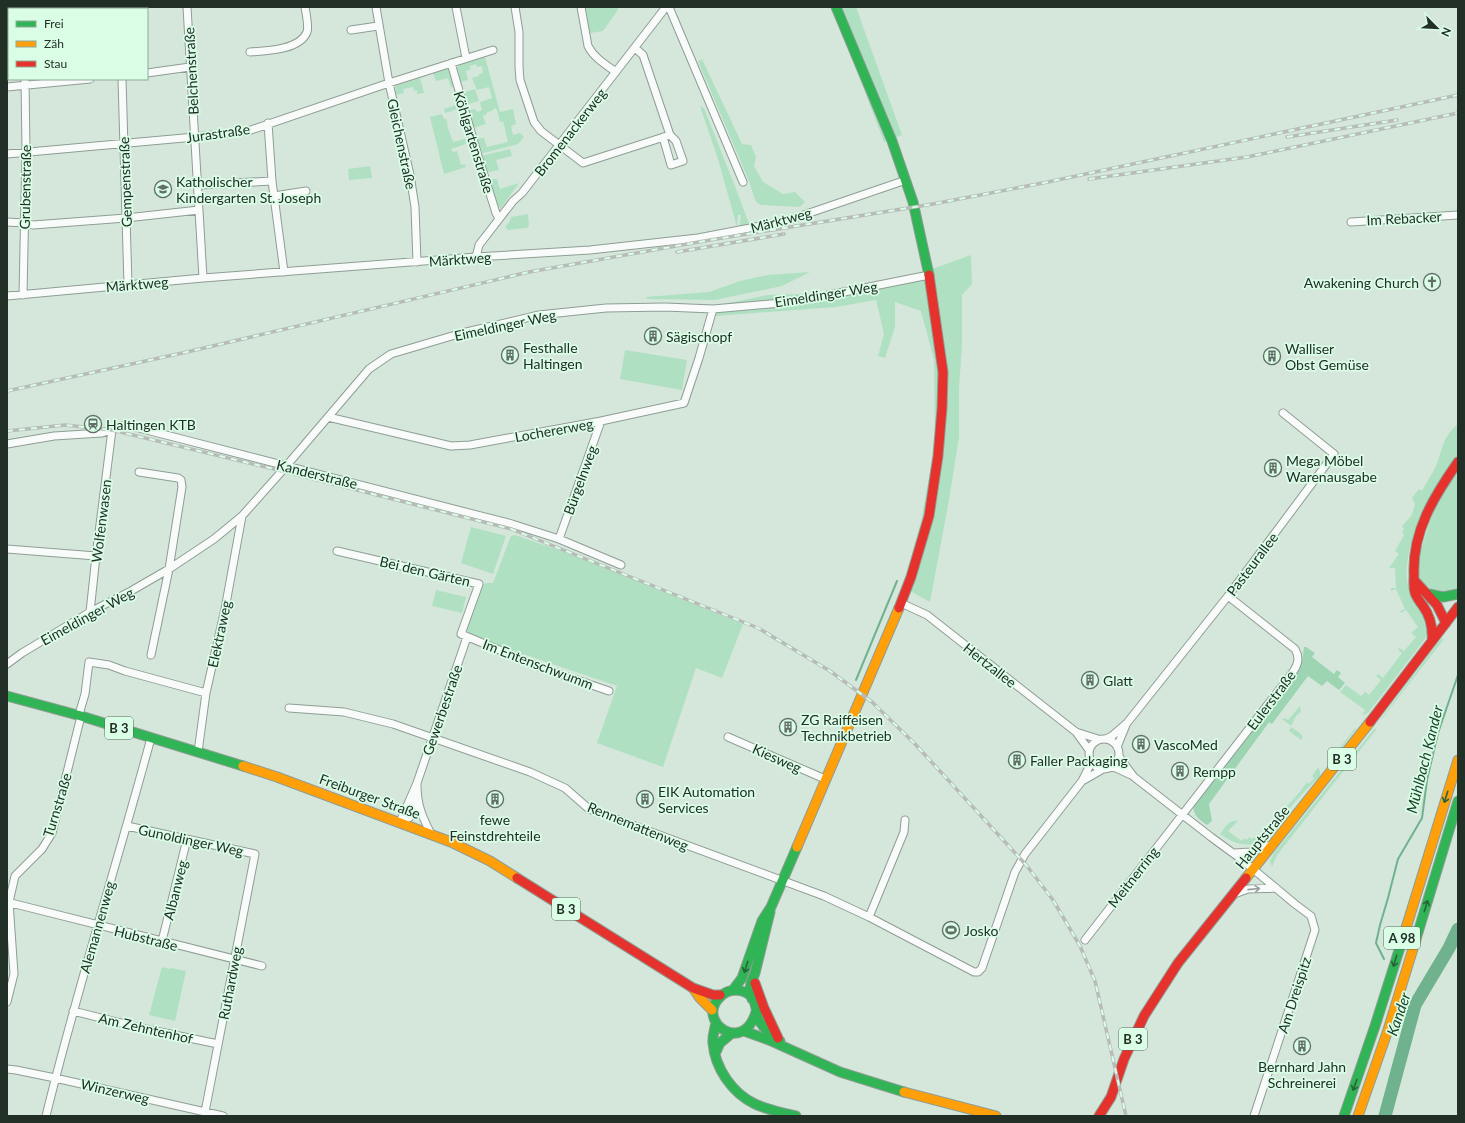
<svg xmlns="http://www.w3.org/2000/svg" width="1465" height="1123" viewBox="0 0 1465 1123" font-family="Lato,sans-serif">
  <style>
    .green { fill: #b0e0c2 }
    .forest { fill: #9dd5b3 }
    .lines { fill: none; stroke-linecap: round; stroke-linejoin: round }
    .stream { stroke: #70b28d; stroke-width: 2 }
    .river { stroke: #70b28d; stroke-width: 13 }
    .street-casing { stroke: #8f9d94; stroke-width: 9 }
    .fast-casing { stroke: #8f9d94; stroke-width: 11 }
    .slow-casing { stroke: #8f9d94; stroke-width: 11 }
    .jam-casing { stroke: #8f9d94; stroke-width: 11 }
    .street { stroke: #f9fbfa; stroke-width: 7 }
    .fast { stroke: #30b455; stroke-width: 9 }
    .slow { stroke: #ff9f0a; stroke-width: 9 }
    .jam { stroke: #e5322d; stroke-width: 9 }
    .rail-casing { stroke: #b7bcb9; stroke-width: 3.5 }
    .rail { stroke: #dafde6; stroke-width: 2; stroke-dasharray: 6; stroke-linecap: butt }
    .oneway { stroke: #286439 }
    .oneway2 { stroke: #989f9b }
    .labels { text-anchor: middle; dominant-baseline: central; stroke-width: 3.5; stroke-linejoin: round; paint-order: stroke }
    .shield { fill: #dafde6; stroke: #596d60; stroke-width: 1 }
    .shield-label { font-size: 13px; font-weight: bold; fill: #222f27 }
    .street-label { font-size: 14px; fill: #222f27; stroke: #dafde6 }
    .poi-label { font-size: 14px; fill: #222f27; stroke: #dafde6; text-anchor: start }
    .water-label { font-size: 15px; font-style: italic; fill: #1a3f29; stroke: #dafde6 }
  </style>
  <rect width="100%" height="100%" fill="#d5e7db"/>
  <!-- green -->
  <path class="green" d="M585 7H618V10L603 31 590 33Z
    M831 7H856L902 135 884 142 840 27Z
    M485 57 500 112 513 109 516 124 511 126 513 135 520 133 524 137 518 144 480 154 476 138H484L487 147 508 142 503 121 500 122 497 110 495 108 492 111 487 112V114L483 116 486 124 473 128 468 110 476 109 477 112 482 110 480 102 492 98 489 87 477 90 472 78 479 76V74L483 73 482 66 477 67 476 64 470 66 471 69 466 71 468 80 460 82 457 69 459 65Z
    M702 59 742 144 751 145 756 157 754 166 763 182 783 194 795 192 805 202 800 207 761 205 756 202 754 197 749 181 698 61Z
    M447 69 449 70 454 86 451 88 448 78 436 81 433 73Z
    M420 78 424 93 417 94V90L414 91 413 87 403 89 404 93 396 95 395 86Z
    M475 89 479 101 466 105 463 93Z
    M456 92 461 108 445 113 444 109 456 105 453 93Z
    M700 106 704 108 738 194 749 224 739 229 741 215H738L737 227 718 159Z
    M442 114 444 119H446L448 125H447L453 142 465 139 466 144 451 149 453 152 457 151 461 165 465 164 466 167 444 174 430 117Z
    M510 149 512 156 496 160 499 170 489 172 486 171 481 156Z
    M370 166 372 178 349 180 348 169Z
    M491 179H497L500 189 519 183 501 208 497 207 489 181Z
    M528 214 529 226 527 228 508 230 505 227 510 221 511 217Z
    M971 255 972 284 962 295V346L959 389V437L949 500 930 602 903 587 921 522 935 443 934 360 921 311 895 302V327L885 358 878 356 884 334 876 300 836 307 715 316 718 305 768 295 834 293 885 286Z
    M810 272 782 286 715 300 647 299 646 297 709 292 740 281 768 275Z
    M625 350 687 360 682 390 620 379Z
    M1458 424V454L1410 547C1407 562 1404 579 1411 594 1418 609 1435 620 1425 639L1368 713 1362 715 1365 710 1340 692 1346 685 1361 696 1365 692 1369 695 1381 680 1376 676 1378 674 1383 678 1402 653 1398 650 1399 648 1404 651 1416 637 1411 633 1418 627 1406 610 1401 613 1400 611 1405 609 1396 589 1391 591V588H1396L1395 568H1389L1399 554 1395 551 1404 535 1402 533 1404 529 1402 526 1412 515 1415 504 1412 498 1419 489 1422 491C1426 483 1432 474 1436 466 1443 449 1442 437 1458 424Z
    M1458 467V588L1448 592 1434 591 1421 581 1416 565 1436 503Z
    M471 527 506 536 493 574 461 563Z
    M515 535 576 556 743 624 722 678 696 668 663 767 597 743 617 686 487 642 466 631 483 585 486 583H493L511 536Z
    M436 590 466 597 462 613 432 606Z
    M1441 639H1444L1381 720V719Z
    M1300 706 1301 712 1296 716 1291 726 1282 719 1284 718 1288 720Z
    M1291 727 1300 733 1303 737 1301 740 1289 731Z
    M1355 728 1356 729 1332 760 1329 757 1332 758Z
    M1375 728 1376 730 1277 855 1272 867 1270 861 1274 853Z
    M1318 767 1320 771V776L1303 793 1259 843 1254 846V844C1240 846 1232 842 1220 834 1225 828 1228 819 1238 821L1228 831 1242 841 1244 838 1247 840 1249 837 1252 839 1254 837 1257 839 1298 794 1307 782 1309 784 1314 778 1312 776Z
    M162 967 169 969 172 968 186 971 175 1021 149 1015Z"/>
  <!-- forest -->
  <path class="forest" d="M1304 647H1306L1315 653 1312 657 1334 674 1337 670 1341 673 1338 677 1345 683 1339 690 1327 681 1322 686 1308 676 1272 724 1269 722 1267 725 1209 804 1212 821 1207 825C1199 820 1191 813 1194 803L1297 673 1302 662Z"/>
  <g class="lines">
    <!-- stream -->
    <path class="stream" d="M856 680 897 581
      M1384 959 1376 943 1380 925 1388 898 1398 859 1422 818 1427 780 1438 733 1458 675
      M1407 996 1415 1005"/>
    <!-- river -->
    <path class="river" d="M1385 1116 1415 1005 1449 948 1458 929"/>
    <!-- street casing -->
    <g class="street-casing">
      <path id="street" d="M70 7V9
        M187 7 203 278
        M376 7 389 83 410 175 415 207 417 262
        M456 7 466 58
        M515 7 519 32V67L520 80 534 122 541 131 583 163 670 135 643 55 635 48
        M581 7 588 46C594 58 606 65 616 72
        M669 7 743 182
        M95 9 117 7
        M7 16H9
        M351 30 378 26
        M250 52C266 51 300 50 307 32 309 26 306 14 305 7
        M451 63 478 156 496 213 499 219
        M147 73 190 67
        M122 79 128 285
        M7 87 90 79
        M268 123 272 181 284 272
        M663 137 671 165 683 161 676 141 670 135
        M7 154 195 137 248 131 389 83 493 50
        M199 185 272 181
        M274 196 306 191
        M7 222 25 223 33 225 126 218 199 210
        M1351 222 1458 215
        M476 257 479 245 513 201 522 193 666 7
        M23 295 26 152 25 79
        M7 296 203 278 476 257 590 250 698 238 786 221 906 180
        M328 417 451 446 470 445 601 421 684 403 699 358 713 309
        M7 444 54 436 102 433 124 425 131 426 512 524 559 539 621 565
        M139 472 178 478 181 480 182 487 169 569 151 655
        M559 539 601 421
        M7 549 96 556
        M337 551 479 584 461 634 542 668 609 691
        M901 603 927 615 1076 732 1098 739
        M90 612 96 556 112 430
        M7 664 22 653 90 612 131 591 169 569 214 539 242 516 282 471 369 369 391 354 462 333 539 315 606 308 665 307 713 309 781 303 824 296 929 275
        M289 708 344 712 393 724 530 772 565 788 589 809 824 896 869 917 974 972H978L982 968 1015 872 1025 854 1082 781 1090 765V760
        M1076 732 1089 750
        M728 737 825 779
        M1089 754a15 15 0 1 1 30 0a15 15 0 1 1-30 0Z
        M1106 739 1112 736 1127 723 1228 596 1334 454 1283 413
        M1117 747 1126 725
        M198 752 206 693 225 609 242 516
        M1119 756 1122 761 1134 777 1211 837 1241 859 1295 904 1311 916 1315 930 1254 1116
        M1110 767 1116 768 1131 775
        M1084 780 1103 769
        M417 785C417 805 422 816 431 834
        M400 822 417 783 467 637
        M400 822 410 817 417 800
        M127 826 255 854 205 1112
        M1234 853 1250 852 1270 845
        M1237 893 1248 889 1276 888
        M7 902 262 966
        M869 917 904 832 905 820
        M1085 940 1290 676C1297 667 1301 659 1295 649L1228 596
        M162 941 187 839
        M7 1002 14 974 9 902 15 876 42 849 52 833 81 716 80 711 85 694 89 662 109 665 125 671 206 693
        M73 1011 141 1028 218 1044
        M7 1069 16 1070 55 1078 223 1116
        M46 1116C77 989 117 864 151 738"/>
    </g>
    <!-- fast casing -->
    <g class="fast-casing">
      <path id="fast" d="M836 7 892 141 913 202 929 275
        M1429 594 1443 597 1458 594
        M7 696 81 716 243 766
        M1416 939 1458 801
        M733 990 742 978 762 921 771 907 797 847
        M752 999 750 990 751 983 755 973 770 912
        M756 1012C743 1056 695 1021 720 997 729 987 748 988 754 1001 757 1008 756 1016 760 1022 765 1030 773 1036 780 1041
        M716 1022C715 1029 712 1036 713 1043 715 1068 732 1093 755 1104 768 1110 782 1113 796 1116
        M744 1031 769 1040 840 1072 904 1092
        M715 1054 720 1043 732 1033
        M1344 1116 1375 1026 1402 941"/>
    </g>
    <!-- slow casing -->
    <g class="slow-casing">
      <path id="slow" d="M243 766 277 777 451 842 490 861 517 878
        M797 847 899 608
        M1246 878 1370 722
        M1402 941 1458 760
        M693 988 700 998 712 1010
        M904 1092 996 1116
        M1358 1116 1388 1030 1416 939"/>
    </g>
    <!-- jam casing -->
    <g class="jam-casing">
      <path id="jam" d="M1414 580 1437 605 1446 623
        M899 608 911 577 929 516 938 456 942 408 943 372 929 275
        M1432 641C1433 628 1431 617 1423 606 1420 602 1417 598 1415 593 1413 587 1414 581 1414 575 1412 532 1434 496 1458 462
        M1370 722 1458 607
        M517 878 693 988 713 995H720
        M755 983 764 1008 778 1038
        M1099 1116 1111 1097 1124 1059 1144 1016 1178 963 1246 878"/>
    </g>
    <!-- street -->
    <use href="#street" class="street"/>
    <!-- fast -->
    <use href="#fast" class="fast"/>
    <!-- slow -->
    <use href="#slow" class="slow"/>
    <!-- jam -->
    <use href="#jam" class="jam"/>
    <!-- rail casing -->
    <g class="rail-casing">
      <path id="rail" d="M1287 137 1397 120
        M1089 179 1247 157 1458 113
        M677 252 784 234
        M7 391 187 352 529 272 710 240 933 204 1048 182 1458 95
        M7 431 65 425 112 430 282 471 511 529 758 628 830 671 872 702 915 744 1027 866 1053 900 1080 946 1095 981 1126 1116"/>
    </g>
    <!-- rail -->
    <use href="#rail" class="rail"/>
  </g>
  <!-- one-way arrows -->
  <defs><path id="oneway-shaft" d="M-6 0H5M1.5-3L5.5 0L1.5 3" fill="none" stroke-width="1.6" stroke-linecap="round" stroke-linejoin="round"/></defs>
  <g class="oneway">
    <use href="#oneway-shaft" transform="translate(1446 797) rotate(107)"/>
    <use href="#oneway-shaft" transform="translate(1426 906) rotate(-73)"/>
    <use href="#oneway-shaft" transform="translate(1395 961) rotate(107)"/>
    <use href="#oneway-shaft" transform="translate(746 967) rotate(108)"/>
    <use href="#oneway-shaft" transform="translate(1355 1085) rotate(109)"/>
  </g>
  <use class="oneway2" href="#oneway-shaft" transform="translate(1254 889) rotate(-6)"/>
  <!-- icons -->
  <defs>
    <g id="school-ring" transform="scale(0.9)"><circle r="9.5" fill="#dafde6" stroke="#616f66" stroke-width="1.5"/><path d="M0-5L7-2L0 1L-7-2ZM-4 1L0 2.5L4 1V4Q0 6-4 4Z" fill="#616f66"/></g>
    <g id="church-ring" transform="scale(0.9)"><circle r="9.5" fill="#dafde6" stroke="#616f66" stroke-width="1.5"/><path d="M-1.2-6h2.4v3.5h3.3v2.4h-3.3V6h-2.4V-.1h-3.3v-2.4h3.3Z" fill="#616f66"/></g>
    <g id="building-ring" transform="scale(0.9)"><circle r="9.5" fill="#dafde6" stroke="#616f66" stroke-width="1.5"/><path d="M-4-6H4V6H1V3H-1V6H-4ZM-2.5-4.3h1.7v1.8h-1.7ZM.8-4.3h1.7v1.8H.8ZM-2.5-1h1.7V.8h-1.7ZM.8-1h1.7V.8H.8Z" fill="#616f66"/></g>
    <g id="station-ring" transform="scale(0.9)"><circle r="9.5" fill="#dafde6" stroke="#616f66" stroke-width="1.5"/><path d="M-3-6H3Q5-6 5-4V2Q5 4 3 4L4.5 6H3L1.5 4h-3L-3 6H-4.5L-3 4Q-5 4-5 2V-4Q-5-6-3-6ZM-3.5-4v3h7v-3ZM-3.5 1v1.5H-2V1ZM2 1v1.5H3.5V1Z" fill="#616f66"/></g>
    <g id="stadium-ring" transform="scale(0.9)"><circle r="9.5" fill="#dafde6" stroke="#616f66" stroke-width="1.5"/><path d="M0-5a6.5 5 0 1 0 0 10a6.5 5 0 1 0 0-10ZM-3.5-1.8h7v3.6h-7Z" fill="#616f66"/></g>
  </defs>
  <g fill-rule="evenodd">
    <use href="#school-ring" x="163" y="189"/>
    <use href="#church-ring" x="1432" y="282"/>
    <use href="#building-ring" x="653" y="336"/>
    <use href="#building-ring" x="510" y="355"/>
    <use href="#building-ring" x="1272" y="356"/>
    <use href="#station-ring" x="93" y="424"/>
    <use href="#building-ring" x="1273" y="468"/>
    <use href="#building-ring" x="1090" y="680"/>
    <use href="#building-ring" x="788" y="727"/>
    <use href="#building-ring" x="1141" y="744"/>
    <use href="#building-ring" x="1017" y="760"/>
    <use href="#building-ring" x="1180" y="771"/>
    <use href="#building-ring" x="495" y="799"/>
    <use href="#building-ring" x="645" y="799"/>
    <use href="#stadium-ring" x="951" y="930"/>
    <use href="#building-ring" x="1302" y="1046"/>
  </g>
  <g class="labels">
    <!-- shield labels -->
    <g class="shield">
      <rect x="105" y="717" width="28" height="22" rx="3"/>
      <rect x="1328" y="748" width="28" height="22" rx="3"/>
      <rect x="552" y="898" width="28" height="22" rx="3"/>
      <rect x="1384" y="927" width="36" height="22" rx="3"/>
      <rect x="1119" y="1028" width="28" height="22" rx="3"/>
    </g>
    <g class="shield-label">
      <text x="119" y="728">B 3</text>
      <text x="1342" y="759">B 3</text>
      <text x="566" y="909">B 3</text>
      <text x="1402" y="938">A 98</text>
      <text x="1133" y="1039">B 3</text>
    </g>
    <!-- street labels -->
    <g class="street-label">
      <text transform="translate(191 71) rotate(-93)">Belchenstraße</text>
      <text transform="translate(570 132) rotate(-52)">Bromenackerweg</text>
      <text transform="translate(218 133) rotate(-8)">Jurastraße</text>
      <text transform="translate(474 142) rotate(73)">Köhlgartenstraße</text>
      <text transform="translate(402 144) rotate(78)">Gleichenstraße</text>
      <text transform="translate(125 182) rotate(-92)">Gempenstraße</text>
      <text transform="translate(25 187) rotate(-89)">Grubenstraße</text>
      <text transform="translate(1404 218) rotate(-3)">Im Rebacker</text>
      <text transform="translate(781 220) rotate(-15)">Märktweg</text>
      <text transform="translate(460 259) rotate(-4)">Märktweg</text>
      <text transform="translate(137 284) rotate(-5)">Märktweg</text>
      <text transform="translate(826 294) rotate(-9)">Eimeldinger Weg</text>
      <text transform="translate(505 325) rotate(-12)">Eimeldinger Weg</text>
      <text transform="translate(554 430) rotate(-10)">Lochererweg</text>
      <text transform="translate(317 474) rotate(14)">Kanderstraße</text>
      <text transform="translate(580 480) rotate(-70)">Bürgelnweg</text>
      <text transform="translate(101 521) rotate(-83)">Wolfenwasen</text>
      <text transform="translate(1252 564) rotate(-53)">Pasteurallee</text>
      <text transform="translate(425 571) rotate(13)">Bei den Gärten</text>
      <text transform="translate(87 616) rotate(-29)">Eimeldinger Weg</text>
      <text transform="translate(219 634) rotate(-78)">Elektraweg</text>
      <text transform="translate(538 664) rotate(21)">Im Entenschwumm</text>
      <text transform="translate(990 665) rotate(38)">Hertzallee</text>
      <text transform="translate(1271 700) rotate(-53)">Eulerstraße</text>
      <text transform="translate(442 710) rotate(-71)">Gewerbestraße</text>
      <text transform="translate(777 758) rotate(24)">Kiesweg</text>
      <text transform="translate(370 796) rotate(20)">Freiburger Straße</text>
      <text transform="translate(57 805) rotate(-73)">Turnstraße</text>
      <text transform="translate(638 826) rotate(22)">Rennemattenweg</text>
      <text transform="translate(1262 837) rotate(-51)">Hauptstraße</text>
      <text transform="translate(191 840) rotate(12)">Gunoldinger Weg</text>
      <text transform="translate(1133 877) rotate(-52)">Meitnerring</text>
      <text transform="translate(175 890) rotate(-76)">Albanweg</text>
      <text transform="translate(97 927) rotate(-74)">Alemannenweg</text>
      <text transform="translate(146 938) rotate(14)">Hubstraße</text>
      <text transform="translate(230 983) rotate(-79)">Ruthardweg</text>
      <text transform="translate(1294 995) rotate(-72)">Am Dreispitz</text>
      <text transform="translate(146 1028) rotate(13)">Am Zehntenhof</text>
      <text transform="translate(115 1091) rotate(13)">Winzerweg</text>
    </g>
    <!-- poi labels -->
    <g class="poi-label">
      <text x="176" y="181">Katholischer<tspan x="176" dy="16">Kindergarten St. Joseph</tspan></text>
      <text x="1419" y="282" text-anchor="end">Awakening Church</text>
      <text x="666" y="336">Sägischopf</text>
      <text x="523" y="347">Festhalle<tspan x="523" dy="16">Haltingen</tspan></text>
      <text x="1285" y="348">Walliser<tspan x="1285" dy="16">Obst Gemüse</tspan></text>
      <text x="106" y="424">Haltingen KTB</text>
      <text x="1286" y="460">Mega Möbel<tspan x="1286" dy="16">Warenausgabe</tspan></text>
      <text x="1103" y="680">Glatt</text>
      <text x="801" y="719">ZG Raiffeisen<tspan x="801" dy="16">Technikbetrieb</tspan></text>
      <text x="1154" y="744">VascoMed</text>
      <text x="1030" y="760">Faller Packaging</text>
      <text x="1193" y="771">Rempp</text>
      <text x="658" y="791">EIK Automation<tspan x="658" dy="16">Services</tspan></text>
      <text x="495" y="819" text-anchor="middle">fewe<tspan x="495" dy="16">Feinstdrehteile</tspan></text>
      <text x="964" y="930">Josko</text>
      <text x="1302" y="1066" text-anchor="middle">Bernhard Jahn<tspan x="1302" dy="16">Schreinerei</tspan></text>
    </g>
    <!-- water labels -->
    <g class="water-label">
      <text transform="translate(1424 759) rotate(-76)">Mühlbach Kander</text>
      <text transform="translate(1398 1014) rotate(-71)">Kander</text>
    </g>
  </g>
  <!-- border -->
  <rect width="1465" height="1123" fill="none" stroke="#222f27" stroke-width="16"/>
  <!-- legend -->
  <rect x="8" y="8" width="140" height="72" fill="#dafde6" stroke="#90ab9a"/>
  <rect x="16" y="21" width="20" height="6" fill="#30b455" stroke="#90ab9a"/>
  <text x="44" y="28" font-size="12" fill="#222f27">Frei</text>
  <rect x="16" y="41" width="20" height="6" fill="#ff9f0a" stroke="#90ab9a"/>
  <text x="44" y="48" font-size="12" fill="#222f27">Zäh</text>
  <rect x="16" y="61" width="20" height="6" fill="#e5322d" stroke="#90ab9a"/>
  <text x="44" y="68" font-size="12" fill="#222f27">Stau</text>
  <!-- north arrow -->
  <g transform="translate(1437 28) rotate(114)" stroke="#dafde6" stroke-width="3" paint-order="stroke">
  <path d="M0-3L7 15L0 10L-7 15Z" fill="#222f27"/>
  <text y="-6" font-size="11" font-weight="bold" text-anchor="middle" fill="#222f27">N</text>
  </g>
</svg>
